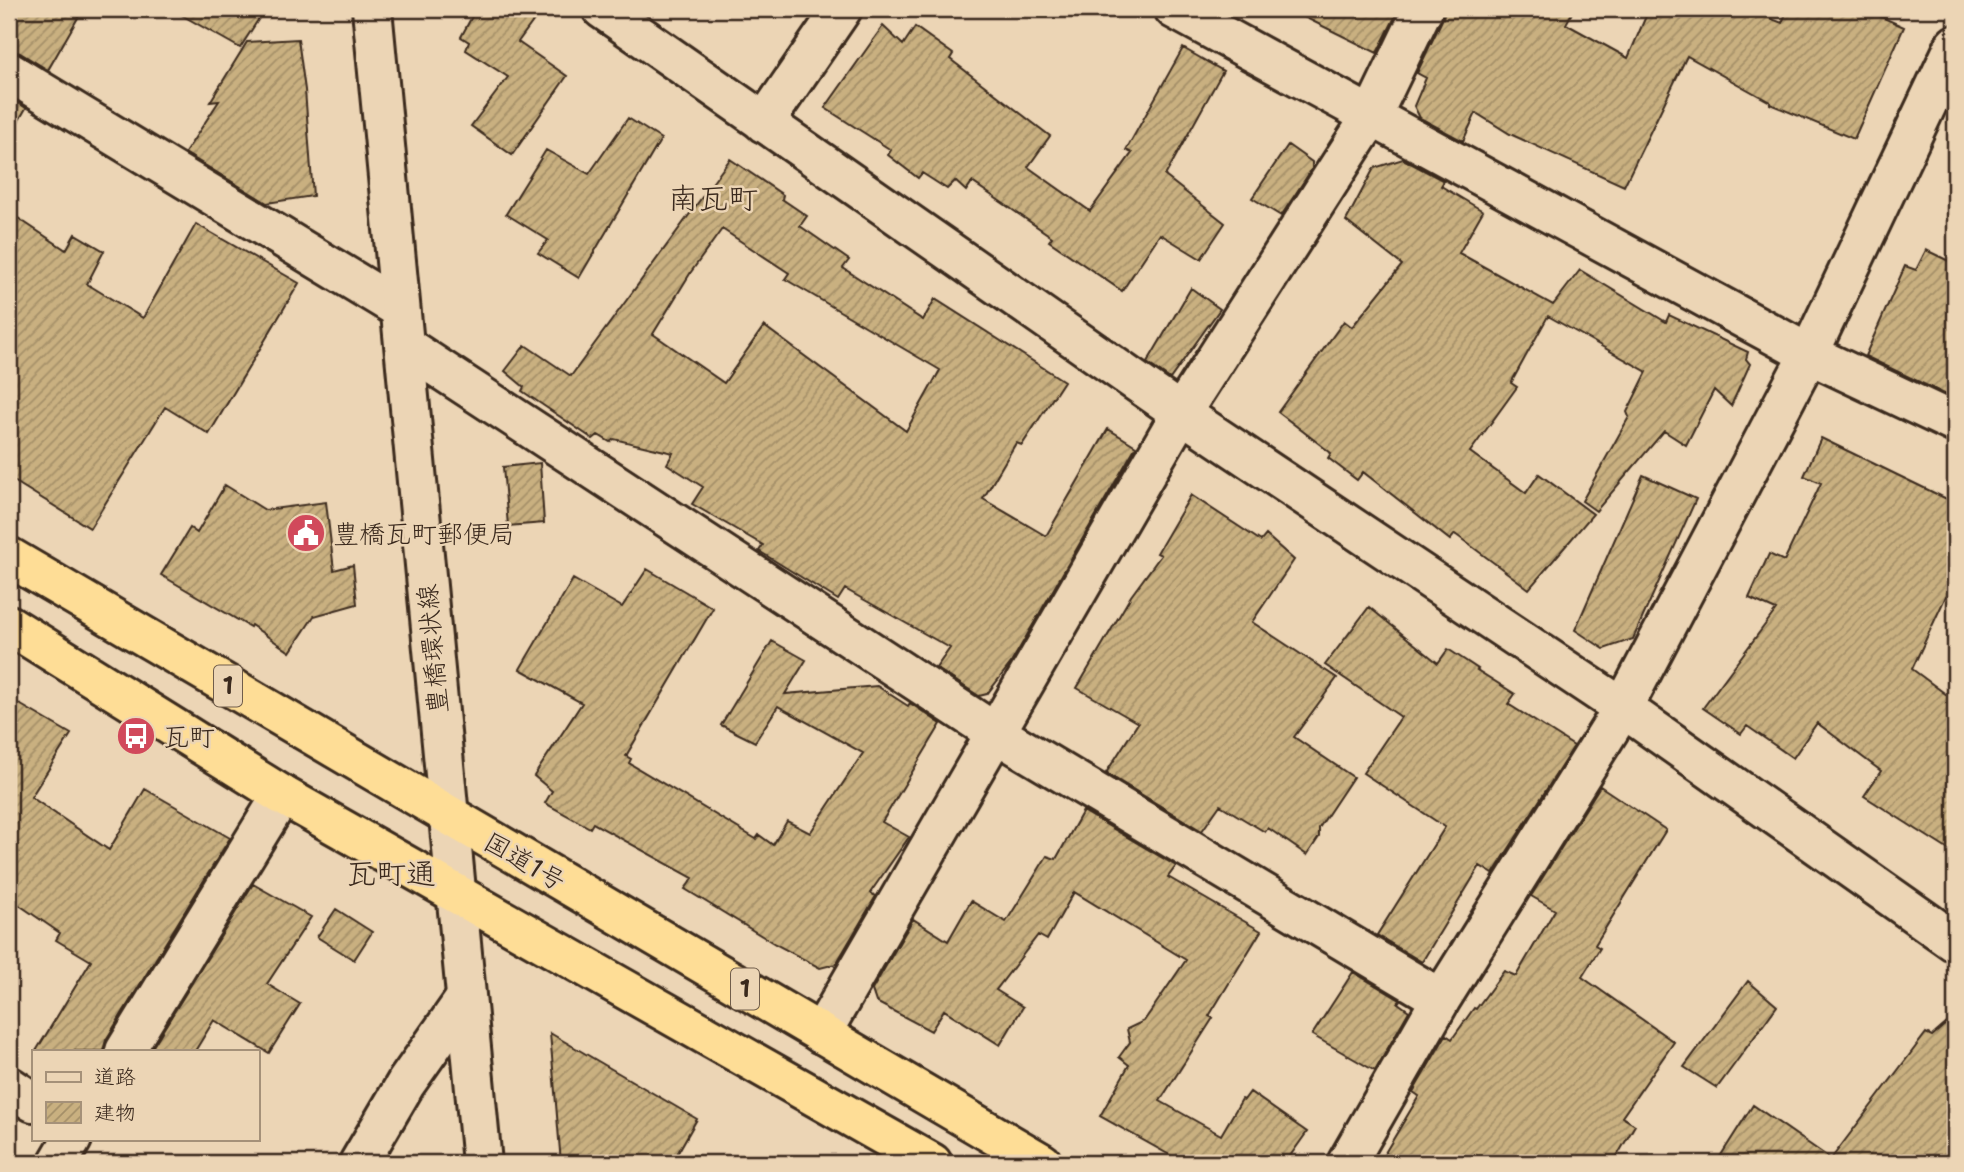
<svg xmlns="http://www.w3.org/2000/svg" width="1964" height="1172" viewBox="0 0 1964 1172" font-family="'Shantell Sans','Klee One',sans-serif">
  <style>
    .building { fill: url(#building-hatch); stroke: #3b2a1e; stroke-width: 2; fill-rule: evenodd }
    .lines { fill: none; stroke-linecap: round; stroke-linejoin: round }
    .minor-casing { stroke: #3b2a1e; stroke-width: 44 }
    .tertiary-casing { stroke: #3b2a1e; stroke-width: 44 }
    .secondary-casing { stroke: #3b2a1e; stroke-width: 44 }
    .trunk-casing { stroke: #3b2a1e; stroke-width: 44 }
    .minor { stroke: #ecd5b5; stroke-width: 38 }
    .tertiary { stroke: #ecd5b5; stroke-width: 38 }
    .secondary { stroke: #ecd5b5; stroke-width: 38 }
    .trunk { stroke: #fedd96; stroke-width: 38 }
    .labels { text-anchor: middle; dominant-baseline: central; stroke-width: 5; stroke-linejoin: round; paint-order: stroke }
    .shield { fill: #ecd5b5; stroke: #705d4b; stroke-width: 2 }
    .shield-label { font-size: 24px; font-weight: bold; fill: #3b2a1e }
    .poi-label { font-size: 26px; fill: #3b2a1e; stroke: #ecd5b5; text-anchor: start }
    .street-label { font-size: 26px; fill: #3b2a1e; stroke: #ecd5b5 }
    .quarter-label { font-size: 30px; fill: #3b2a1e; stroke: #ecd5b5 }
  </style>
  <defs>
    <pattern id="building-hatch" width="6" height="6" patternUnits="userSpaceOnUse" patternTransform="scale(1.75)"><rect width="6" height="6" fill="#c9b080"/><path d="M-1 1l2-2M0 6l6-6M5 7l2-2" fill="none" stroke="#a48f68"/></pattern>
  </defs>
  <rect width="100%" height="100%" fill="#ecd5b5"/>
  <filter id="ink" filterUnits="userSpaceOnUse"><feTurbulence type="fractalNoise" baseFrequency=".0143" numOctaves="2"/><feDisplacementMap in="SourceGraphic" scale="14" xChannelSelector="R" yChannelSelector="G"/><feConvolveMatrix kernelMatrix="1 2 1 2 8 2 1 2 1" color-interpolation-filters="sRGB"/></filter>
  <g filter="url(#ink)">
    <!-- building -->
    <path class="building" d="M9 9H83L48 70 20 53 9 50V37L16 29Z
      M171 9H265L240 48Z
      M476 9H542L518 42 567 76 512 155 471 126 508 77 466 50 469 42 461 37Z
      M1288 9H1399L1377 53Z
      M1445 9H1574L1566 24 1628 58 1649 9H1747L1782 23 1788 9H1864L1904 27 1854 139 1770 104V102L1687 56 1624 186 1510 134 1476 113 1463 141 1420 118 1414 106 1426 78 1417 73 1443 18Z
      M883 26 903 45 915 27 953 54 950 59 1050 136 1028 167 1090 211 1132 153 1126 150 1183 48 1223 71 1165 176 1225 223 1201 259 1160 234 1122 291 1049 241 1052 237 972 182 966 191 955 181 947 189 922 173 918 178 888 155 891 150 825 108Z
      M298 39 305 90 313 196 267 203 185 153 219 101 210 102 247 42Z
      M9 97 26 108 9 138Z
      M628 118 661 139 579 278 538 253 548 240 506 214 546 150 589 174Z
      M1288 145 1312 162V169L1281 216 1252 198Z
      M730 159 783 195 782 199 807 216 800 226 849 260 843 268 923 320 935 299 1064 381 1022 445 1016 443 983 499 1046 536 1108 429 1136 446 1011 663 987 694 979 696 936 668 950 648 845 589 838 600 759 551 763 545 692 504 703 487 667 464 673 453 614 439 610 442 598 435 593 439 522 391 524 387 505 371 525 345 571 376ZM722 229 789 273 785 279 940 370 906 431 764 326 724 383 653 334 691 272Z
      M1403 159 1444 181 1441 186 1483 211 1459 253 1553 305 1580 270 1666 322 1669 315 1748 352 1746 359 1750 364 1731 406 1714 390 1686 445 1664 431 1596 511 1582 501 1629 417 1627 412 1647 372 1548 316 1511 383 1517 387 1470 452 1526 493 1539 474 1593 514 1529 589 1455 534 1450 540 1363 472 1357 480 1328 458 1331 453 1278 412 1344 321 1352 327 1402 265 1346 221 1374 168Z
      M9 212 66 250 75 234 104 251 87 284 143 318 196 224 299 283 209 434 165 407 90 528 9 478Z
      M1926 250 1955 264V399L1865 356 1905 266 1916 270Z
      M1191 288 1220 309 1170 379 1147 363Z
      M1821 438 1955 503V600L1946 596 1912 669 1955 701V854L1864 796 1881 771 1817 723 1793 758 1747 726 1741 734 1703 708 1776 610 1749 598 1769 554 1784 561 1821 483 1804 476Z
      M540 463 544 523 508 526 503 467Z
      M1643 475 1696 499 1633 639 1604 649 1575 630Z
      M225 485 265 510 326 502 334 570 353 565 357 604 314 616 290 652 251 625 250 627 161 575 190 528 197 533Z
      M1191 495 1261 541 1266 535 1294 560 1252 622 1337 678 1294 737 1353 777 1319 828V837L1307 855 1268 828 1265 832 1220 805 1202 831 1106 773 1138 723 1077 688 1131 596 1161 555 1157 553Z
      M647 569 713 608 626 756 631 759 629 763 756 839 759 835 773 845 787 821 810 833 863 753 778 706 755 742 721 725 772 641 806 660 785 694 877 686 908 706 910 703 941 724 882 822 909 837 870 893 876 896 836 964 820 968 775 944 685 889 693 878 593 823 590 828 545 803 552 791 534 776 582 703 520 669 573 579 622 607Z
      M1369 607 1438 663 1448 649 1478 669 1477 670 1515 694 1508 704 1574 746 1493 874 1480 866 1422 962 1377 935 1445 827 1363 773 1401 717 1325 665Z
      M9 698 71 734 31 797 109 850 145 789 230 838 106 1040 103 1051H36L91 961 56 940 60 933 9 898Z
      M1600 786 1666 830 1595 945 1600 948 1582 977 1674 1042 1622 1117 1635 1125 1613 1163H1379L1419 1096 1413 1092 1446 1035 1452 1039 1474 1008 1476 1009 1504 971 1516 976 1555 910 1531 896Z
      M1083 811 1176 866 1168 877 1261 931 1209 1016 1213 1018 1160 1101 1221 1135 1242 1099 1244 1100 1250 1092 1307 1132 1285 1163H1184L1100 1116 1129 1065 1119 1057 1130 1042 1127 1029 1144 1021 1186 960 1074 892 1047 940 1038 935 996 990 1023 1007 1000 1045 944 1010 931 1031 876 1002 872 990 913 919 948 941 971 901 1006 922 1047 856 1056 859Z
      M253 884 311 917 267 984 300 1004 269 1053 214 1020 195 1051H150Z
      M336 909 372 932 354 960 317 937Z
      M1353 972 1400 1000 1398 1003 1409 1011 1375 1071 1312 1035Z
      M1748 981 1777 1006 1717 1088 1684 1067Z
      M1955 1016V1163H1716L1753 1105 1831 1159 1926 1033 1932 1036Z
      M550 1033 697 1119 672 1163H561Z"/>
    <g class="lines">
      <!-- minor casing -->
      <g class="minor-casing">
        <path id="minor" d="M1174 9 1809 354 1955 423
          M9 72 400 309
          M764 123 842 9
          M405 346 994 732 1441 999
          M821 1034 1181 413 1372 115 1423 9
          M125 1051 282 795
          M9 1086 33 1102
          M58 1163 72 1139
          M359 1163 406 1083 465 999
          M1347 1163 1441 999 1623 708"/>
      </g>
      <!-- tertiary casing -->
      <g class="tertiary-casing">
        <path id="tertiary" d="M602 9 1181 413 1623 708 1955 942
          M1623 708 1809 354 1955 45"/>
      </g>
      <!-- secondary casing -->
      <g class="secondary-casing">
        <path id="secondary" d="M372 9 482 1163"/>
      </g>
      <!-- trunk casing -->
      <g class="trunk-casing">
        <path id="trunk" d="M9 557 1042 1163
          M9 625 282 795 932 1163"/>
      </g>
      <!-- minor -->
      <use href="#minor" class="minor"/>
      <!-- tertiary -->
      <use href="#tertiary" class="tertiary"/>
      <!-- secondary -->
      <use href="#secondary" class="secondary"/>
      <!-- trunk -->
      <use href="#trunk" class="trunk"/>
    </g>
  </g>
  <!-- icons -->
  <defs>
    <g id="civic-disc" transform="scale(2.0125)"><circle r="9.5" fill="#d1495b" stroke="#ecd5b5"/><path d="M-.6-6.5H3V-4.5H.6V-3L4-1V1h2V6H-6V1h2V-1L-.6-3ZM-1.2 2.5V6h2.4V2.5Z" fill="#fff"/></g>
    <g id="bus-disc" transform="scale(2.0125)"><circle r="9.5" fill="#d1495b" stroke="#ecd5b5"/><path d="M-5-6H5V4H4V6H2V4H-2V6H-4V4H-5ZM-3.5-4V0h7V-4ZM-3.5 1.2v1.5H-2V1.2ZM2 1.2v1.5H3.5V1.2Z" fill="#fff"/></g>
  </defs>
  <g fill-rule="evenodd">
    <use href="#civic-disc" x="306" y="533"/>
    <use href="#bus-disc" x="136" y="736"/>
  </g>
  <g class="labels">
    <!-- shield labels -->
    <g class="shield">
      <rect x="214" y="665.5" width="28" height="41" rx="5"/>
      <rect x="731" y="968.5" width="28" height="41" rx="5"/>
    </g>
    <g class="shield-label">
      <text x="228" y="686">1</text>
      <text x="745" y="989">1</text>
    </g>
    <!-- poi labels -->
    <g class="poi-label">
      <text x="333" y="533">豊橋瓦町郵便局</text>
      <text x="163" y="736">瓦町</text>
    </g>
    <!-- street labels -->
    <g class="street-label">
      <text transform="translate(432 649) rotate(-95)">豊橋環状線</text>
      <text transform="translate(525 861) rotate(30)">国道1号</text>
    </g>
    <!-- quarter labels -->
    <g class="quarter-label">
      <text x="713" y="198">南瓦町</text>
      <text x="391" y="873">瓦町通</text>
    </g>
  </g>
  <!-- margin -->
  <rect width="1964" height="1172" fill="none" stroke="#ecd5b5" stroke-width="35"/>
  <rect x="18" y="18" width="1929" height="1137" fill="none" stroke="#3b2a1e" stroke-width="2.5" filter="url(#ink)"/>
  <!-- legend -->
  <rect x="32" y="1050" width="228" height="91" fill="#ecd5b5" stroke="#a59179" stroke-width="2"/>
  <rect x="46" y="1072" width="35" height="10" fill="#ecd5b5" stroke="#a59179" stroke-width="2"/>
  <text x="94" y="1084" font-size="21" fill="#3b2a1e">道路</text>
  <rect x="46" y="1102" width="35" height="21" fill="url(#building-hatch)" stroke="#a59179" stroke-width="2"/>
  <text x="94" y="1120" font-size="21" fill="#3b2a1e">建物</text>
</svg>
